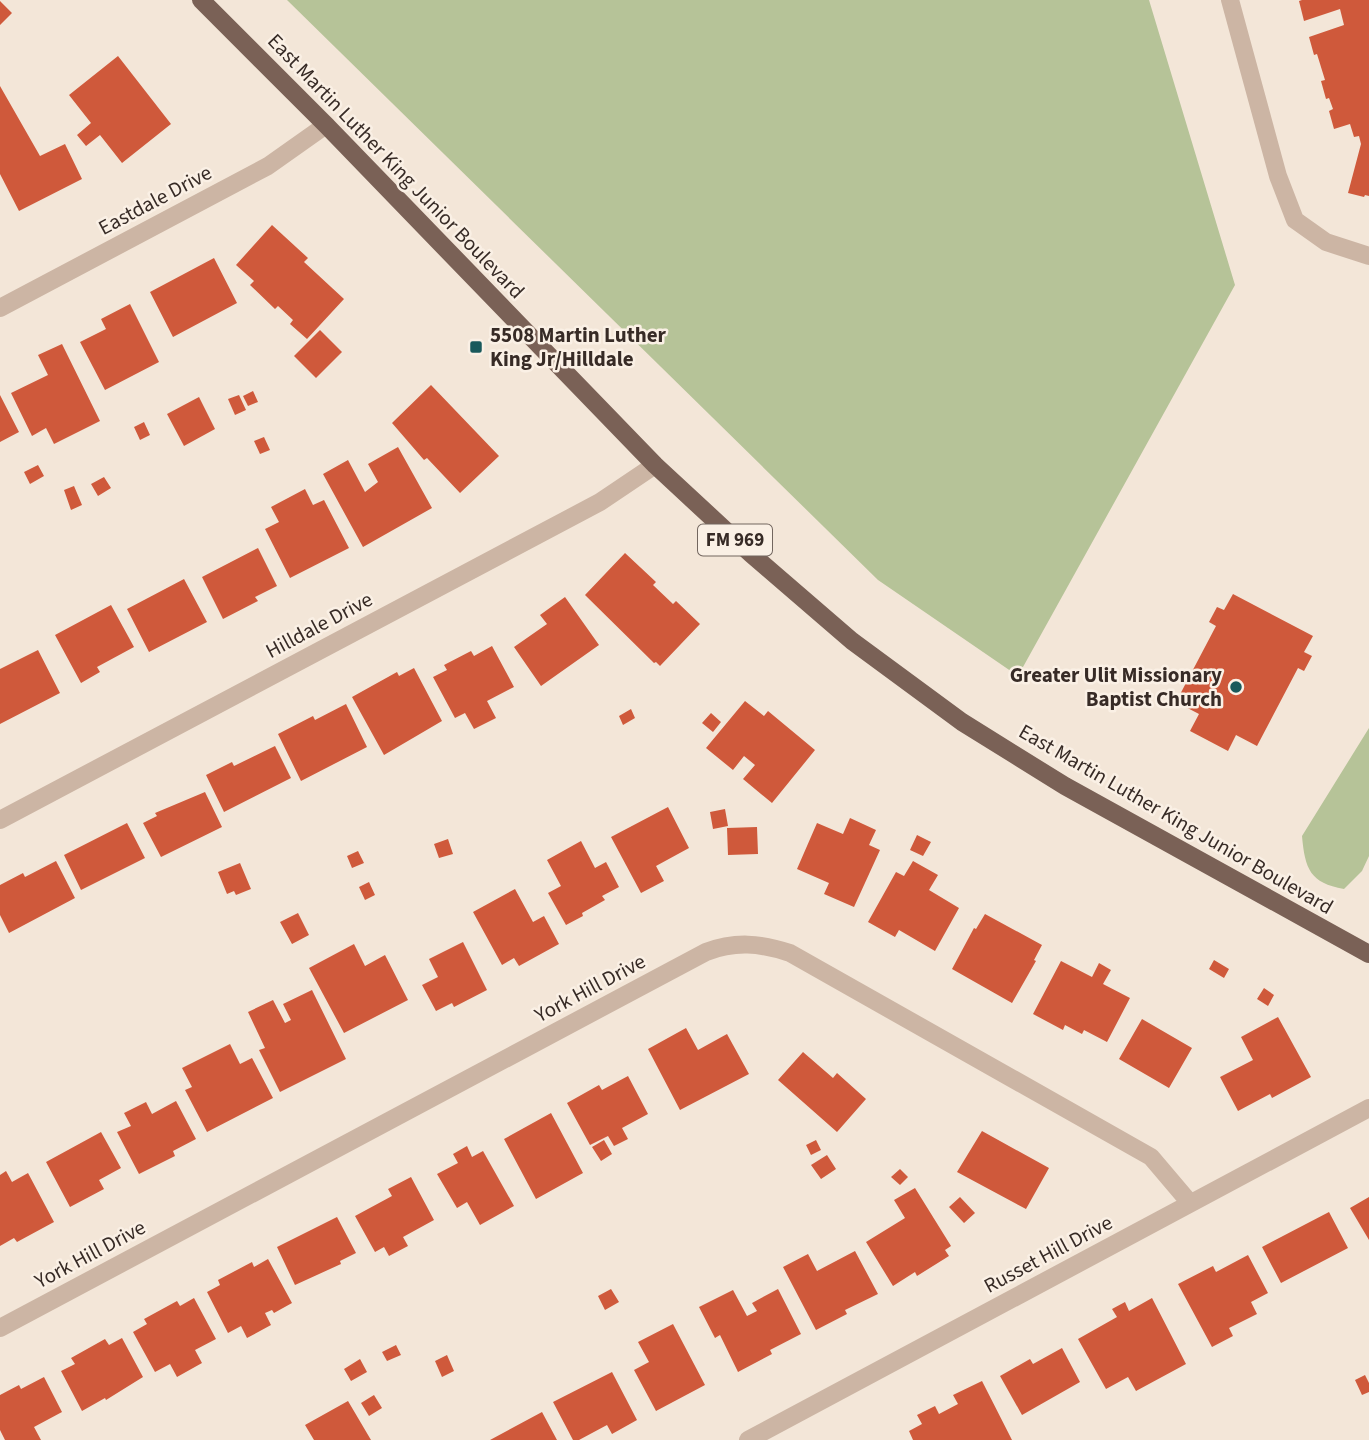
<svg xmlns="http://www.w3.org/2000/svg" width="1369" height="1440" viewBox="0 0 1369 1440" font-family="'Source Sans 3',sans-serif">
  <style>
    .green { fill: #b6c398 }
    .building { fill: #cf593b }
    .lines { fill: none; stroke-linecap: round; stroke-linejoin: round }
    .minor { stroke: #ccb5a4; stroke-width: 18 }
    .major { stroke: #7a6156; stroke-width: 18 }
    .poi-dot { fill: #19595b; stroke: #faf0e5; stroke-width: 2.5 }
    .labels { text-anchor: middle; dominant-baseline: central; stroke-width: 5; stroke-linejoin: round; paint-order: stroke }
    .shield { fill: #faf0e5; stroke: #72665f; stroke-width: 2 }
    .shield-label { font-size: 19px; font-weight: bold; fill: #372b26 }
    .street-label { font-size: 21px; fill: #372b26; stroke: #faf0e5 }
    .poi-label { font-size: 21px; font-weight: bold; fill: #372b26; stroke: #faf0e5; text-anchor: start }
  </style>
  <rect width="100%" height="100%" fill="#f3e6d8"/>
  <!-- green -->
  <path class="green" d="M287 0H1149L1235 285 1018 676 878 580Z
    M1369 728V856L1362 871 1344 889C1310 883 1305 869 1302 836Z"/>
  <!-- building -->
  <path class="building" d="M1302 0H1369V196L1365 195 1364 197 1348 193 1361 144 1359 136 1354 137 1350 124 1334 129 1329 111 1333 109 1329 98 1326 99 1321 81 1325 80 1317 54 1314 55 1309 37 1344 25 1340 9 1304 21 1299 1Z
    M0 1 12 13 0 25Z
    M118 56 171 124 122 163 100 135 86 146 77 135 91 123 69 95Z
    M0 86 40 156 65 144 82 179 19 211 0 174Z
    M272 225 308 258 304 262 344 299 307 339 290 324 293 320 278 306 275 309 250 285 254 281 236 265Z
    M214 258 237 303 173 337 150 292Z
    M130 304 159 362 105 390 80 342 106 329 101 319Z
    M320 330 342 352 316 378 294 356Z
    M62 344 100 421 54 444 46 428 32 436 11 393 48 375 38 355Z
    M431 385 499 456 460 493 427 458 424 460 392 423Z
    M253 391 258 402 248 406 243 396Z
    M0 395 19 432 0 442Z
    M239 395 246 410 235 415 228 399Z
    M199 397 215 429 184 446 167 414Z
    M144 422 150 435 140 440 134 427Z
    M264 437 270 450 260 454 254 441Z
    M398 447 432 508 363 547 323 474 348 460 365 492 378 482 368 464Z
    M38 465 44 476 30 484 24 472Z
    M104 477 111 488 98 496 91 484Z
    M74 486 82 505 71 510 64 490Z
    M305 489 313 505 324 500 349 548 290 578 265 529 279 522 271 507Z
    M258 548 277 586 255 597 258 601 223 619 202 577Z
    M625 553 656 582 653 585 673 604 676 601 700 624 660 666 656 662 654 663 585 595Z
    M184 579 207 622 149 652 127 609Z
    M1233 594 1313 636 1304 652 1312 656 1304 671 1298 668 1257 746 1236 735 1228 751 1190 731 1199 714 1176 702 1216 626 1209 622 1217 607 1224 610Z
    M565 597 599 645 541 686 514 647 547 624 540 615Z
    M111 605 134 647 97 667 100 672 81 683 55 635Z
    M492 646 514 687 487 701 496 718 474 729 465 713 455 718 433 677 447 670 444 665 471 651 474 656Z
    M38 650 60 693 0 724V669Z
    M414 668 442 721 384 755 352 697 397 672 399 676Z
    M745 701 764 716 768 711 815 750 772 803 743 779 755 765 744 756 733 770 706 748Z
    M346 704 367 747 301 781 278 734 313 716 315 720Z
    M631 709 635 718 623 725 619 716Z
    M711 713 721 722 713 732 702 723Z
    M275 746 291 778 224 812 206 775 232 762 234 766Z
    M205 792 222 827 161 857 143 823 157 816 155 813Z
    M668 807 689 848 656 866 664 881 641 893 611 837Z
    M725 809 728 826 713 829 710 812Z
    M850 818 876 830 869 845 880 850 854 907 824 894 829 883 797 869 817 823 843 834Z
    M127 823 145 858 81 890 64 855Z
    M757 827 758 854 728 855 727 828Z
    M917 835 931 842 923 856 910 850Z
    M448 839 453 854 439 858 434 844Z
    M581 841 595 868 606 862 619 887 602 896 605 900 582 913 583 916 566 925 548 893 561 886 547 860Z
    M358 851 364 863 352 868 347 856Z
    M56 861 75 898 9 933 0 915V885L23 873 25 877Z
    M913 861 938 875 929 890 959 908 935 951 899 930 895 937 868 922 896 872 904 876Z
    M240 863 251 889 236 895 234 891 227 894 218 872Z
    M369 882 375 895 365 900 359 887Z
    M515 889 533 922 544 916 559 944 519 966 514 958 502 965 473 912Z
    M298 913 309 935 292 944 280 922Z
    M985 914 1042 945 1034 960 1036 961 1012 1003 952 969 974 928 976 929Z
    M463 942 487 990 454 1007 452 1003 436 1011 422 985 438 977 429 959Z
    M354 944 365 966 385 955 408 1000 344 1033 309 968Z
    M1214 960 1229 969 1224 978 1209 969Z
    M1061 961 1092 977 1099 963 1111 970 1103 984 1130 998 1107 1042 1084 1030 1082 1034 1065 1025 1063 1030 1033 1014Z
    M1264 988 1274 995 1268 1006 1257 999Z
    M312 990 346 1059 280 1092 259 1050 265 1048 248 1012 273 1000 285 1023 291 1020 283 1004Z
    M1278 1017 1311 1077 1272 1098 1270 1094 1238 1111 1220 1077 1253 1060 1241 1037Z
    M1142 1019 1192 1048 1169 1088 1119 1059Z
    M686 1028 698 1050 727 1034 749 1074 680 1110 648 1049Z
    M230 1044 240 1064 252 1058 273 1098 207 1132 185 1090 192 1087 182 1068Z
    M803 1052 833 1078 837 1073 866 1099 837 1132 778 1080Z
    M628 1076 648 1114 622 1128 628 1139 614 1146 608 1136 590 1145 567 1103 599 1085 602 1090Z
    M176 1101 196 1139 173 1151 175 1156 139 1174 117 1132 131 1126 124 1113 146 1102 152 1114Z
    M551 1113 583 1173 536 1199 504 1139Z
    M982 1131 1049 1168 1026 1209 957 1172Z
    M101 1132 121 1168 99 1180 104 1189 70 1207 46 1162Z
    M604 1140 612 1154 601 1161 592 1147Z
    M816 1140 821 1150 811 1155 806 1145Z
    M467 1146 472 1157 483 1151 514 1206 480 1225 467 1202 457 1208 437 1174 458 1163 453 1154Z
    M827 1155 836 1169 821 1179 811 1165Z
    M900 1169 908 1177 900 1185 891 1177Z
    M6 1171 12 1182 28 1173 54 1222 17 1242 14 1238 0 1246V1175Z
    M411 1177 434 1220 403 1237 408 1246 389 1256 384 1247 375 1252 355 1216 392 1196 388 1189Z
    M915 1188 951 1246 945 1250 949 1256 917 1276 915 1272 893 1286 866 1242 905 1218 894 1200Z
    M960 1197 975 1213 964 1223 949 1207Z
    M1369 1197V1240L1350 1208Z
    M1329 1212 1348 1248 1281 1283 1262 1247Z
    M337 1217 356 1253 340 1261 341 1264 295 1285 277 1247Z
    M855 1251 878 1294 845 1310 847 1314 816 1330 783 1267 808 1254 817 1271Z
    M1248 1255 1268 1293 1251 1302 1257 1314 1229 1328 1233 1336 1212 1347 1178 1284 1213 1266 1216 1272Z
    M268 1259 292 1303 274 1313 272 1310 265 1313 271 1325 247 1338 241 1326 228 1333 207 1292 220 1285 218 1280 252 1262 254 1267Z
    M611 1289 619 1302 605 1310 598 1296Z
    M778 1289 801 1334 770 1350 772 1354 738 1372 720 1335 715 1338 699 1307 733 1290 747 1316 757 1311 752 1303Z
    M194 1298 216 1339 195 1350 202 1363 177 1377 170 1364 155 1372 133 1332 147 1324 144 1319 177 1301 180 1306Z
    M1152 1298 1186 1364 1136 1391 1128 1377 1106 1389 1078 1339 1117 1317 1112 1309 1125 1302 1129 1311Z
    M673 1324 705 1385 656 1411 634 1370 649 1362 638 1342Z
    M122 1338 143 1377 106 1400 105 1398 82 1411 61 1371 75 1364 71 1358 105 1339 109 1345Z
    M396 1345 401 1355 387 1361 382 1352Z
    M1062 1348 1080 1382 1022 1415 1000 1376 1030 1359 1033 1364Z
    M447 1355 454 1371 442 1377 435 1361Z
    M360 1359 367 1372 351 1381 344 1369Z
    M612 1372 637 1420 612 1434 607 1425 579 1440H573L553 1402Z
    M1365 1375 1369 1383V1392L1362 1395 1355 1380Z
    M44 1377 62 1412 34 1427 41 1440H5L0 1430V1395L19 1385 21 1389Z
    M982 1381 1012 1440H913L909 1431 922 1424 917 1415 935 1406 939 1414 958 1404 953 1395Z
    M374 1395 382 1408 369 1416 361 1403Z
    M348 1401 371 1440H314L305 1425Z
    M542 1412 557 1440H490Z"/>
  <g class="lines">
    <!-- minor -->
    <path class="minor" d="M1230 0 1278 176 1295 220 1326 242 1369 256
      M0 308 268 166 326 125
      M0 820 600 502 655 465
      M0 1328 706 952C735 941 760 943 790 953L1151 1157 1190 1203
      M748 1440 1369 1108"/>
    <!-- major -->
    <path class="major" d="M201 0 326 125 655 465 751 554 852 641 962 722 1065 786 1369 954"/>
  </g>
  <!-- markers -->
  <g class="poi-dot">
    <rect x="469" y="340" width="14" height="14" rx="3.5"/>
    <circle cx="1236" cy="687" r="7"/>
  </g>
  <g class="labels">
    <!-- shield labels -->
    <rect class="shield" x="698" y="524.5" width="74" height="31" rx="5"/>
    <g class="shield-label">
      <text x="735" y="540">FM 969</text>
    </g>
    <!-- street labels -->
    <g class="street-label">
      <text transform="translate(396 166) rotate(46)">East Martin Luther King Junior Boulevard</text>
      <text transform="translate(155 200) rotate(-28)">Eastdale Drive</text>
      <text transform="translate(319 625) rotate(-28)">Hilldale Drive</text>
      <text transform="translate(1176 819) rotate(30)">East Martin Luther King Junior Boulevard</text>
      <text transform="translate(590 988) rotate(-28)">York Hill Drive</text>
      <text transform="translate(90 1254) rotate(-28)">York Hill Drive</text>
      <text transform="translate(1048 1254) rotate(-28)">Russet Hill Drive</text>
    </g>
    <!-- poi labels -->
    <g class="poi-label">
      <text x="490" y="335">5508 Martin Luther<tspan x="490" dy="24">King Jr/Hilldale</tspan></text>
      <text x="1222" y="675" text-anchor="end">Greater Ulit Missionary<tspan x="1222" dy="24">Baptist Church</tspan></text>
    </g>
  </g>
</svg>
